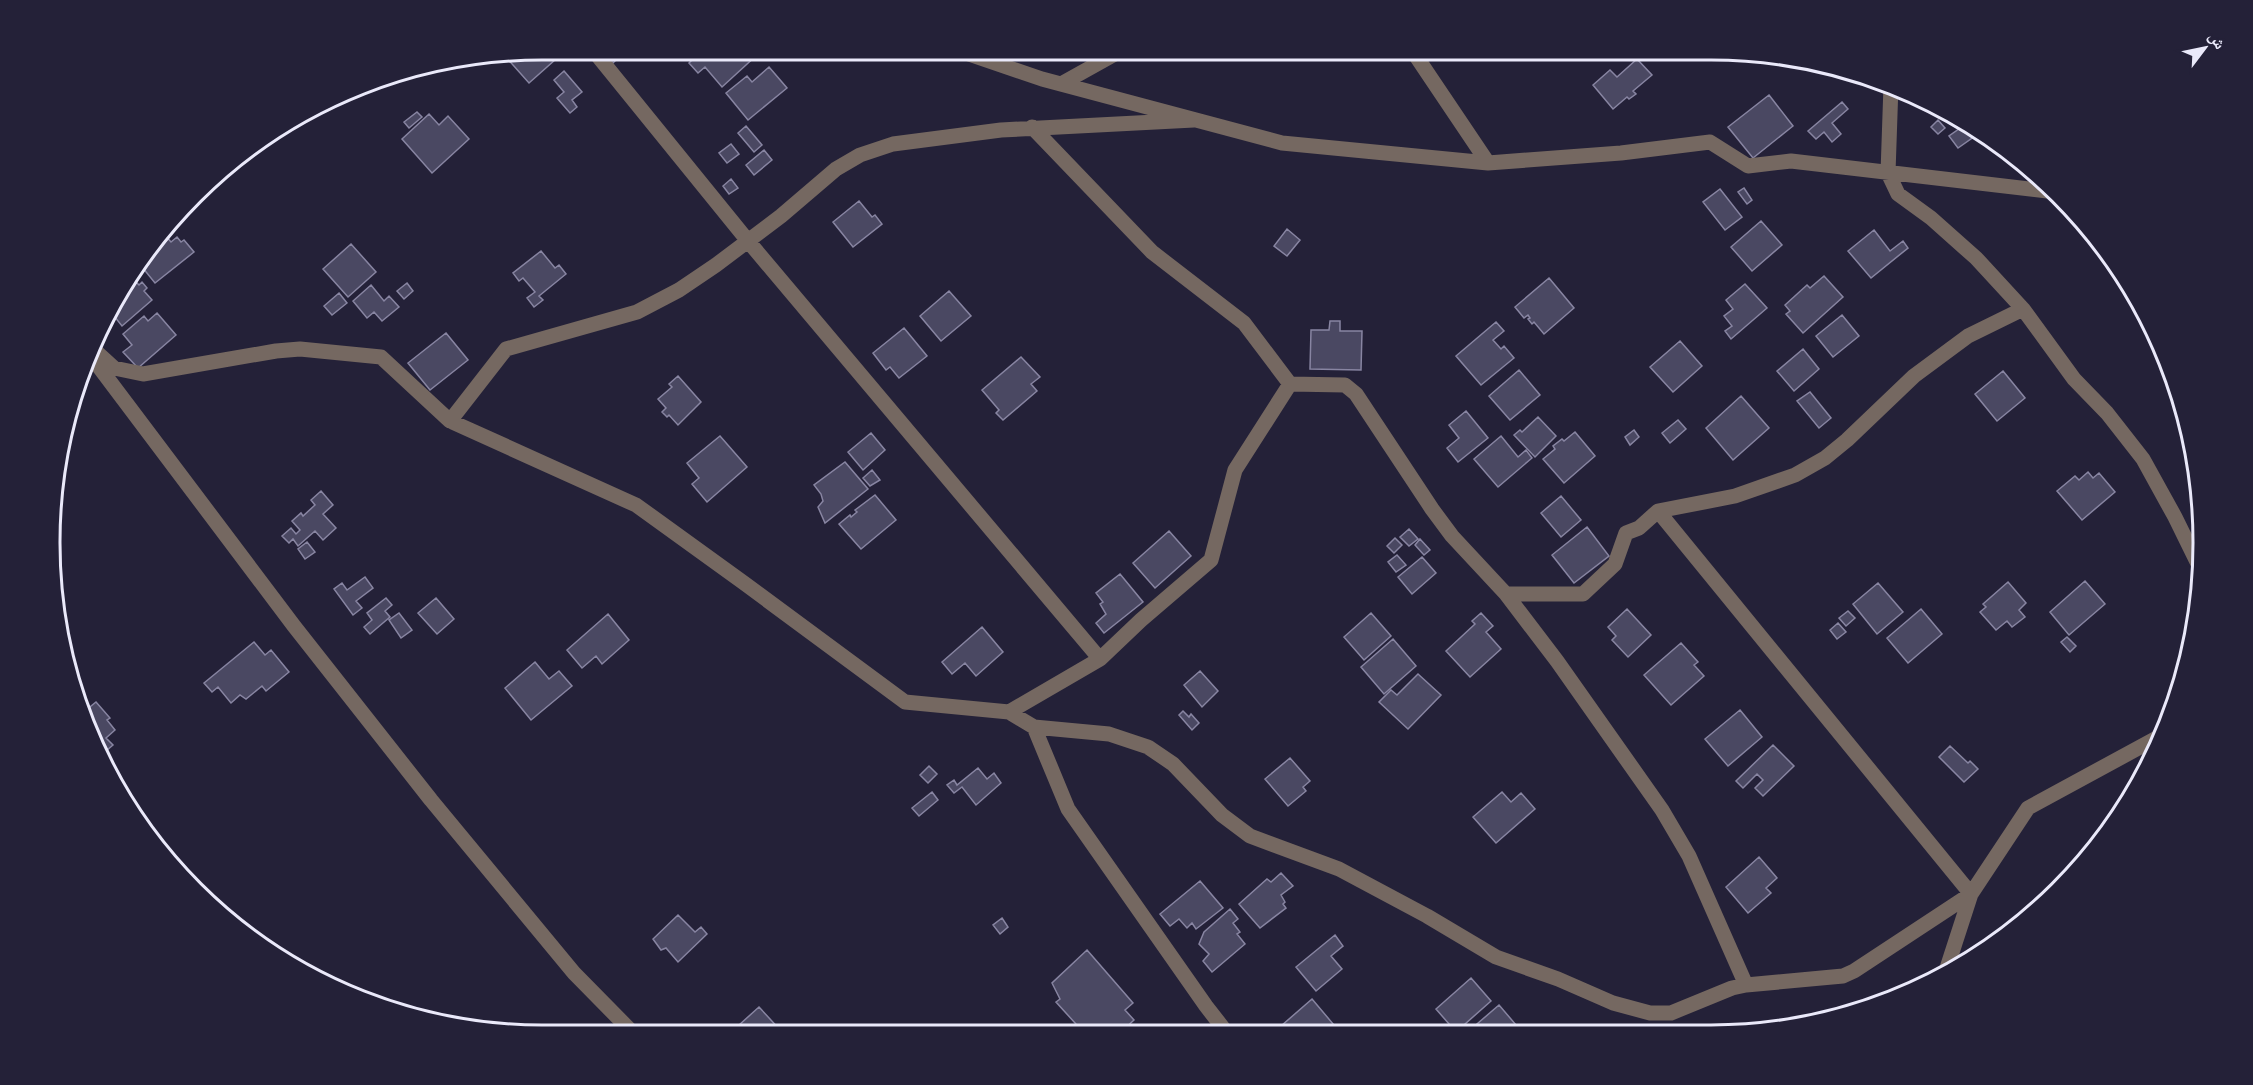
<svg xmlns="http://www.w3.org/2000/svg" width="2253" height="1085" viewBox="0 0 2253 1085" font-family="Quicksand,'Noto Naskh Arabic',sans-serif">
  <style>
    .building { fill: #4a4862; stroke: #8885a2; stroke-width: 1.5 }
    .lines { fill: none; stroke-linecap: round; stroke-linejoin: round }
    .minor { stroke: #756861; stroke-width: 15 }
    .rim { fill: none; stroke: #eae9fa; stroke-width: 3 }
  </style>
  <rect width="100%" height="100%" fill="#242138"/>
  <!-- building -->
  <path class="building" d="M547 50 556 59 529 83 505 56Z
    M607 50H619L615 53 619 57 613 63 605 54 609 51Z
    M712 50H754L758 54 722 87 705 67 698 73 689 63 696 56 700 60Z
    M1637 59 1652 75 1633 91 1636 94 1629 99 1627 97 1613 109 1593 85 1610 70 1617 77Z
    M769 67 787 88 748 120 726 93 747 76 752 82Z
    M564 71 582 92 572 100 577 107 570 113 557 98 564 92 554 80Z
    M1769 95 1793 126 1753 158 1728 127Z
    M1842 102 1848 109 1832 123 1841 134 1832 142 1824 132 1816 139 1808 131Z
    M417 112 422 117 409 128 404 122Z
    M429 114 439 125 448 116 469 139 432 173 402 139Z
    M1938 120 1945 128 1938 134 1931 127Z
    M1966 124 1975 136 1958 148 1949 136Z
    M746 126 762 145 754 152 738 133Z
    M731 144 739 154 727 163 719 153Z
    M764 150 772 160 754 175 746 165Z
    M731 179 738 188 729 194 723 186Z
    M1744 188 1752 200 1747 204 1738 192Z
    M1720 189 1742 217 1725 230 1703 202Z
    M859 201 872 217 875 215 882 224 853 247 833 222Z
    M1761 221 1782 245 1752 271 1731 247Z
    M1287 229 1300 240 1287 256 1274 246Z
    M1874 230 1890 251 1903 241 1908 248 1871 278 1848 251Z
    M165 235 171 242 177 237 181 242 184 240 194 252 155 283 138 262Z
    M351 244 376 272 348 297 323 269Z
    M541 251 555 268 559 265 566 274 539 296 543 300 534 307 527 298 535 292 523 278 519 281 513 273Z
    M129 275 139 285 142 282 147 288 144 291 152 300 122 326 110 311Z
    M1824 276 1843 297 1803 333 1786 314 1790 311 1785 305 1807 285 1810 288Z
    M1549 278 1574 308 1544 334 1534 322 1532 324 1528 319 1530 318 1528 315 1524 318 1515 307Z
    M407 283 413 291 404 299 397 291Z
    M1745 284 1767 308 1731 339 1725 331 1732 326 1724 316 1733 309 1726 300Z
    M371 285 384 301 389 296 399 307 382 321 374 312 367 318 353 301Z
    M949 291 971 316 941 341 920 316Z
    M339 293 347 303 332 315 324 306Z
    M157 313 176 335 138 368 123 352 132 345 123 334 144 316 148 321Z
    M1842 315 1859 336 1833 357 1816 336Z
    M1330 321H1340V331H1362L1361 370 1310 369 1311 330H1329Z
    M1496 322 1504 331 1493 340 1501 349 1504 346 1514 358 1481 385 1456 356Z
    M904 328 927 356 899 378 890 367 886 370 873 353Z
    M446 333 468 360 430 390 408 363Z
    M1680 341 1702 366 1673 392 1650 367Z
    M1803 349 1819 369 1794 391 1777 371Z
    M1021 357 1040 377 1031 384 1037 391 1003 420 996 413 999 410 982 390Z
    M1519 370 1540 395 1510 420 1489 396Z
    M2003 371 2025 398 1997 421 1975 394Z
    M678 376 701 402 678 425 669 415 667 417 662 412 666 408 658 399 672 387 669 384Z
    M1810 392 1831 418 1819 428 1797 401Z
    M1741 396 1769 428 1733 460 1706 428Z
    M1466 411 1488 438 1458 462 1447 448 1459 438 1449 425Z
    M1538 417 1556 436 1535 457 1514 435 1520 430 1522 432Z
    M1678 420 1686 429 1670 443 1662 433Z
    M1634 430 1639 437 1630 445 1625 437Z
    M1575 432 1595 456 1564 483 1543 459 1555 449 1553 446 1562 439 1564 441Z
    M871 433 885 450 863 470 848 452Z
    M720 436 747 467 707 502 692 484 699 478 687 463Z
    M1501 436 1518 457 1526 450 1532 458 1498 487 1474 459Z
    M845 462 868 489 825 523 818 507 823 501 821 494 814 485Z
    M872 470 880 480 870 486 863 478Z
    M2088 472 2093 478 2099 473 2115 492 2082 520 2057 491 2075 476 2079 480Z
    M321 491 333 505 323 514 336 528 323 540 315 531 298 546 293 539 289 543 282 536 291 528 296 534 300 530 292 521 301 513 303 516 315 505 311 500Z
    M875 495 896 520 861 549 839 524 850 515 851 517 857 512 855 510Z
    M1561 496 1581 520 1561 537 1541 513Z
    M1587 527 1609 556 1574 583 1552 555Z
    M1409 529 1418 539 1409 546 1400 537Z
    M1169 531 1191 556 1155 588 1133 563Z
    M1395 538 1402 545 1394 553 1387 546Z
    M1420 539 1430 550 1424 555 1415 545Z
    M307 542 315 552 305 559 298 549Z
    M1397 555 1406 565 1396 572 1388 562Z
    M1422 557 1436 573 1412 594 1398 577Z
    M1120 574 1143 602 1104 633 1096 623 1106 614 1100 604 1103 602 1096 593Z
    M365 577 373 588 356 601 362 608 353 615 334 589 342 583 347 590Z
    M2085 581 2105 604 2069 635 2050 612Z
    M2008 582 2026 603 2019 610 2025 617 2012 627 2007 621 1996 630 1980 612 1986 607 1983 604Z
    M1878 583 1903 612 1877 634 1853 604Z
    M386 598 392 605 385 611 390 617 370 634 364 627 372 620 367 613Z
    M436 598 454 619 437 634 418 613Z
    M1627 609 1651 635 1628 657 1612 640 1616 636 1608 627Z
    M1921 609 1942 634 1908 663 1887 638Z
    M1848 611 1855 618 1846 626 1839 618Z
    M399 613 412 630 401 638 389 620Z
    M1371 613 1391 636 1364 660 1344 637Z
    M1481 613 1493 626 1486 632 1501 649 1470 677 1446 651 1475 624 1472 621Z
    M608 614 629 640 602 664 596 656 582 668 567 650Z
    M1838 623 1846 632 1837 639 1830 630Z
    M982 627 1003 652 976 676 965 663 952 674 942 662Z
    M2067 637 2076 646 2070 652 2061 642Z
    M1393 639 1416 666 1384 694 1361 667Z
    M254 642 265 655 271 650 289 672 266 691 262 686 246 699 240 695 231 703 218 687 212 692 204 683Z
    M1681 643 1698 662 1694 665 1704 676 1671 705 1644 675Z
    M535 662 549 679 559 671 572 686 531 720 505 688Z
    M1200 671 1218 691 1202 707 1184 685Z
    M1418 674 1441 695 1408 729 1379 702 1391 690 1397 695Z
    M96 702 110 718 107 720 115 730 106 738 113 745 99 757 85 711Z
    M1740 710 1762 737 1728 766 1705 739Z
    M1183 711 1189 717 1191 714 1199 723 1192 730 1179 715Z
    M1773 745 1794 766 1763 796 1755 788 1763 780 1757 774 1743 788 1736 781Z
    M1950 746 1968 763 1970 761 1978 769 1964 782 1939 757Z
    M1290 758 1310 781 1303 787 1306 791 1288 806 1265 779Z
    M929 766 937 774 928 783 920 775Z
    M978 768 987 779 994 773 1001 783 976 805 962 787 954 793 947 785 954 780 957 785Z
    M932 792 938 800 919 816 912 808Z
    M1502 792 1511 802 1521 793 1535 809 1496 843 1473 817Z
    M1759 857 1777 878 1766 888 1771 893 1748 913 1726 887Z
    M1281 873 1293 886 1281 895 1285 902 1283 904 1286 908 1260 928 1239 904 1267 879 1271 882Z
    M1200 881 1223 908 1196 929 1192 923 1187 928 1179 919 1170 926 1160 914Z
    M1230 909 1238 919 1233 923 1240 932 1237 934 1245 944 1212 972 1203 961 1209 954 1199 944 1204 932Z
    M678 915 695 932 701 927 707 934 678 962 666 948 661 950 653 939Z
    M1002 918 1008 927 1000 934 993 925Z
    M1335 935 1343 946 1331 956 1342 969 1316 991 1296 967Z
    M1087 950 1133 1003 1125 1010 1134 1020 1120 1033 1085 1034 1056 1002 1060 999 1052 983Z
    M1471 978 1491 1001 1456 1032 1436 1009Z
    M1312 999 1339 1031 1336 1033H1273Z
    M1499 1005 1522 1032H1472L1470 1030Z
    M759 1007 781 1031 777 1035H728Z"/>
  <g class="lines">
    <!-- minor -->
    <path class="minor" d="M593 50 748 241 1100 659
      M957 50 1042 79 1282 143 1488 163 1621 153 1710 142 1748 166 1791 161 2056 192
      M1412 50 1488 163
      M1061 84 1122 50
      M1891 85 1888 173 1898 194 1931 218 1976 258 2023 309 2074 379 2107 413 2143 459 2175 517 2201 570
      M1032 127 1152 252 1244 323 1290 384 1345 385 1356 394 1432 509 1452 536 1506 594 1557 661 1662 810 1689 856 1746 985
      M91 347 114 368 143 374 276 351 300 349 381 357 450 421 506 349 637 312 679 290 716 265 781 216 836 169 860 155 893 144 1001 130 1194 120
      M90 355 294 626 431 800 574 973 635 1035
      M450 421 636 505 744 583 905 702 1009 712 1034 727 1109 734 1148 747 1173 764 1222 815 1250 836 1339 869 1427 916 1496 957 1558 979 1613 1003 1650 1013H1671L1732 988 1746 985 1843 976 1854 971 1971 894 2028 808 2164 734
      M1658 511 1971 894 1946 971
      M1506 594H1583L1615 564 1626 533 1639 528 1658 511 1735 496 1795 475 1825 458 1847 440 1914 376 1968 336 2023 309
      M1009 712 1100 659 1141 620 1211 560 1235 470 1290 384
      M1034 727 1068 809 1206 1006 1227 1033"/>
  </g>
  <!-- crop -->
  <path d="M0 0H2253V1085H0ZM542 60H1711A482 482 0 0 1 2193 542V543A482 482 0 0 1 1711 1025H542A482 482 0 0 1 60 543V542A482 482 0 0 1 542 60Z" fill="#242138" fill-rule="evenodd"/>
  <path class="rim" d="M542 60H1711A482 482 0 0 1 2193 542V543A482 482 0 0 1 1711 1025H542A482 482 0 0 1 60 543V542A482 482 0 0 1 542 60Z"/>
  <!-- north arrow -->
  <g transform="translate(2205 48) rotate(58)" stroke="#242138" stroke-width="4.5" paint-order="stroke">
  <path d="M0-4.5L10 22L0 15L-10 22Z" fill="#eae9fa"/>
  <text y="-9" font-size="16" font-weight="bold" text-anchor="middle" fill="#eae9fa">ش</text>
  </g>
</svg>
